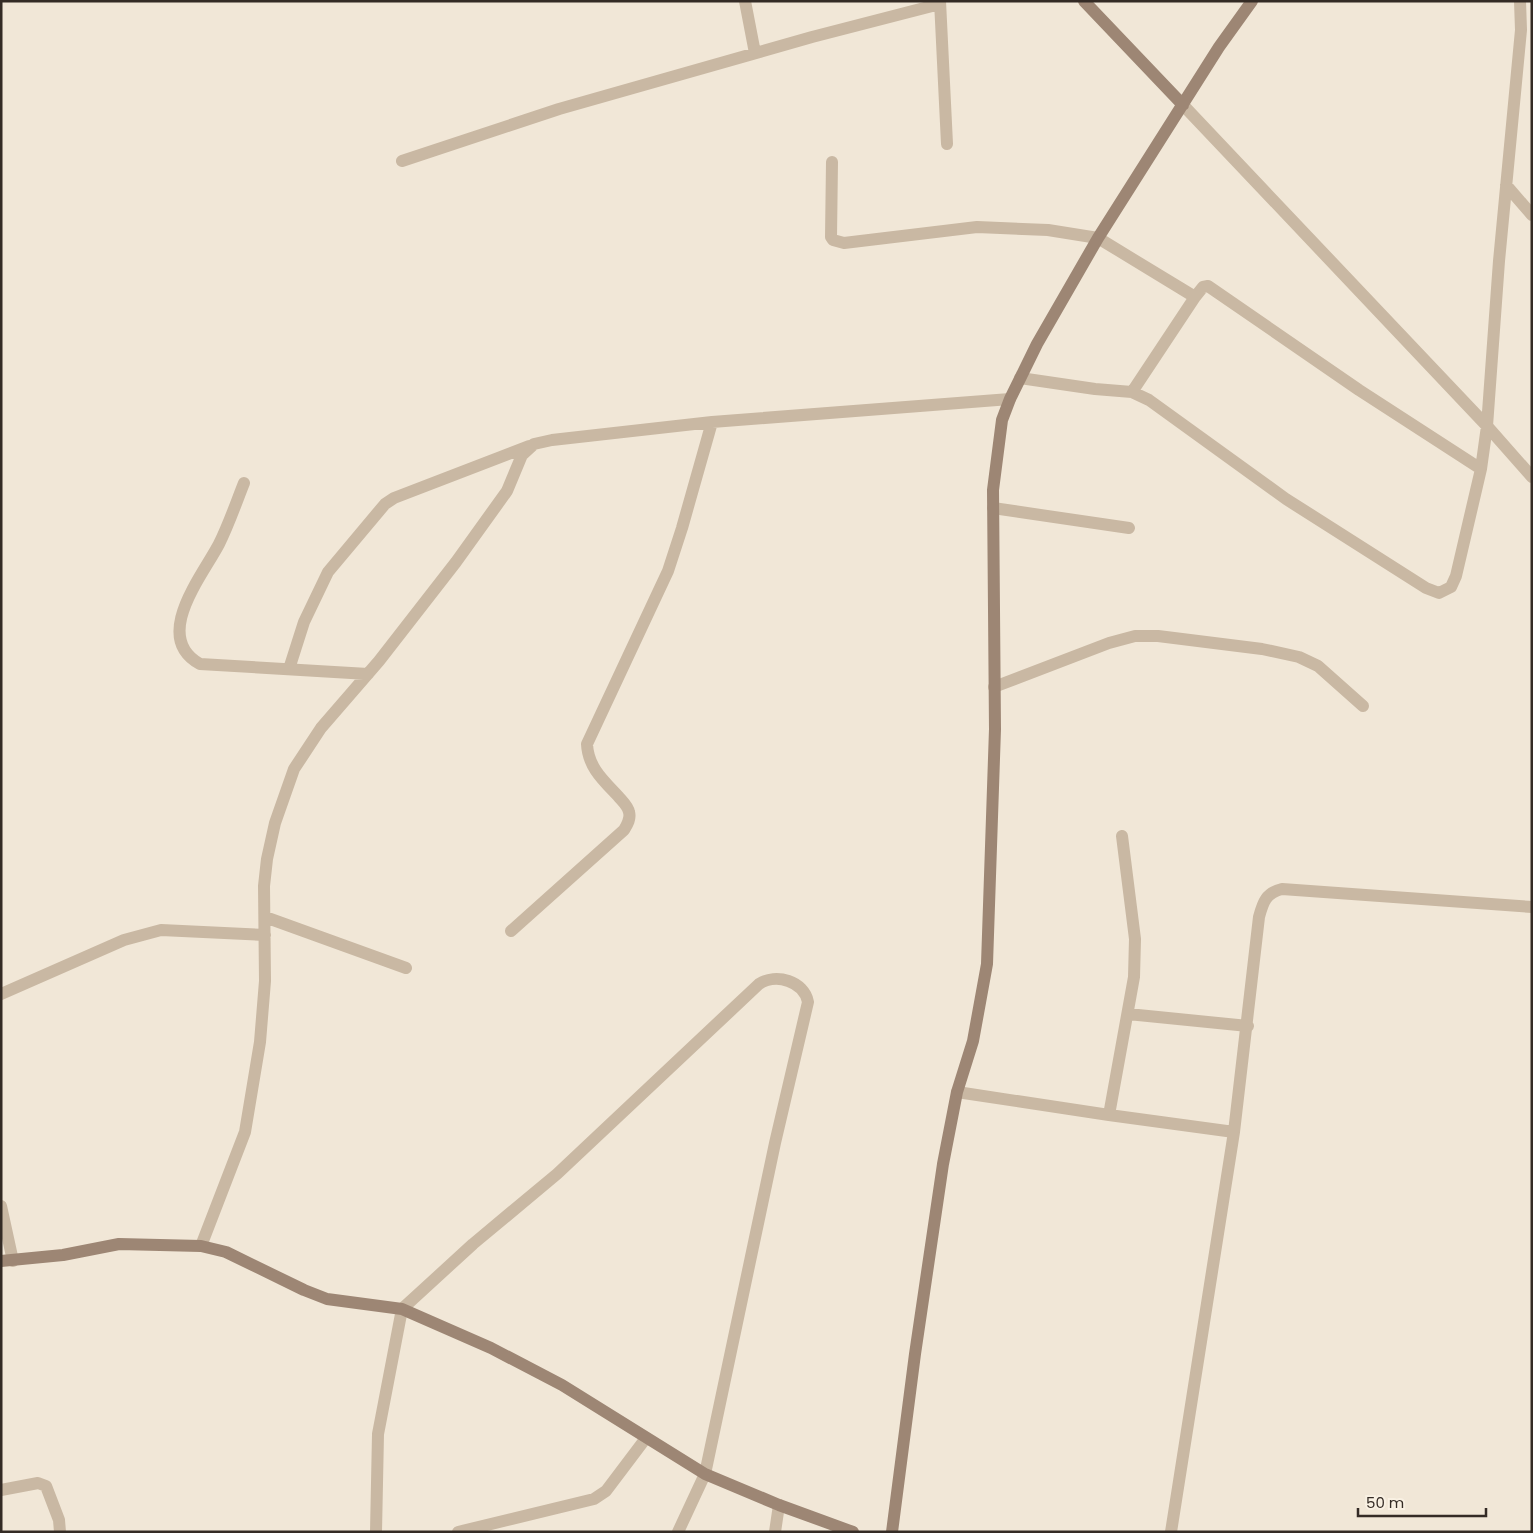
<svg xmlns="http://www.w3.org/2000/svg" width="1533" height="1533" viewBox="0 0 1533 1533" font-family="Poppins,sans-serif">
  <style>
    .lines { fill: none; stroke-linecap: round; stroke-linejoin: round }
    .street { stroke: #c9b8a3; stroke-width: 12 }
    .secondary { stroke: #9d8674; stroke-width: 12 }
  </style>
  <rect width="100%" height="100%" fill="#f1e7d7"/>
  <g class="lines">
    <!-- street -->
    <path class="street" d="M745 1 755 53
      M940 1 947 144
      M1183 105 1487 426 1532 477
      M402 161 559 109 812 37 940 4
      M832 162 831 237 833 240 844 243 977 227 1048 230 1098 238 1195 297 1203 287 1208 286 1359 390 1481 469
      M1506 185 1532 215
      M1020 378 1095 389 1132 392 1149 400 1286 499 1426 588 1439 593 1451 587 1456 576 1481 469 1487 426 1499 261 1521 30 1520 1
      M1132 392 1195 297
      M244 483C236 503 229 524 219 544 203 575 151 637 200 664L368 674
      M993 508 1129 528
      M289 669 304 622 328 572 385 504 394 498 529 446
      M994 687 1109 643 1135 636H1158L1262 649 1299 657 1318 666 1363 706
      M265 917 406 968
      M511 931 624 830C627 825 631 819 629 812 628 806 622 801 618 796 603 780 588 767 587 744L668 571 682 528 712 422
      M1 994 124 940 161 930 265 935
      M1128 1014 1248 1026
      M957 1092 1109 1115 1234 1132
      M1109 1115 1134 977 1135 939 1122 836
      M1 1206 13 1261
      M201 1246 245 1132 260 1042 265 981 264 886 267 859 275 823 294 769 321 728 379 661 456 562 507 491 522 455 534 444 552 440 712 422 1010 399
      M1 1490 38 1483 46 1486 59 1520 60 1532
      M376 1532 378 1434 402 1309 473 1244 557 1174 759 984C776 973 804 981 808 1002L775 1143 705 1474 678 1532
      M458 1532 594 1499 606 1491 646 1438
      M775 1532 779 1505
      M1171 1532 1234 1132 1259 917C1263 902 1266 893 1282 889L1532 907"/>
    <!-- secondary -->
    <path class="secondary" d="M1084 1 1183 105
      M1 1261 63 1255 119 1244 201 1246 226 1252 304 1290 327 1299 402 1309 491 1348 562 1385 705 1474 779 1505 853 1532
      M892 1532 915 1354 943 1164 957 1092 973 1041 987 964 995 729 993 490 1002 420 1010 399 1037 344 1098 238 1219 47 1252 1"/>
  </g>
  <!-- border -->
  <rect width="1533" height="1533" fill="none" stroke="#342b25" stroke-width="5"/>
  <!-- scale -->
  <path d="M1358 1508v8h128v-8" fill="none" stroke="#342b25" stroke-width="2.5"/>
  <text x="1366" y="1508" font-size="15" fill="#342b25" stroke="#f9f1e3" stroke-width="4" paint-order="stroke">50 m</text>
</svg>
